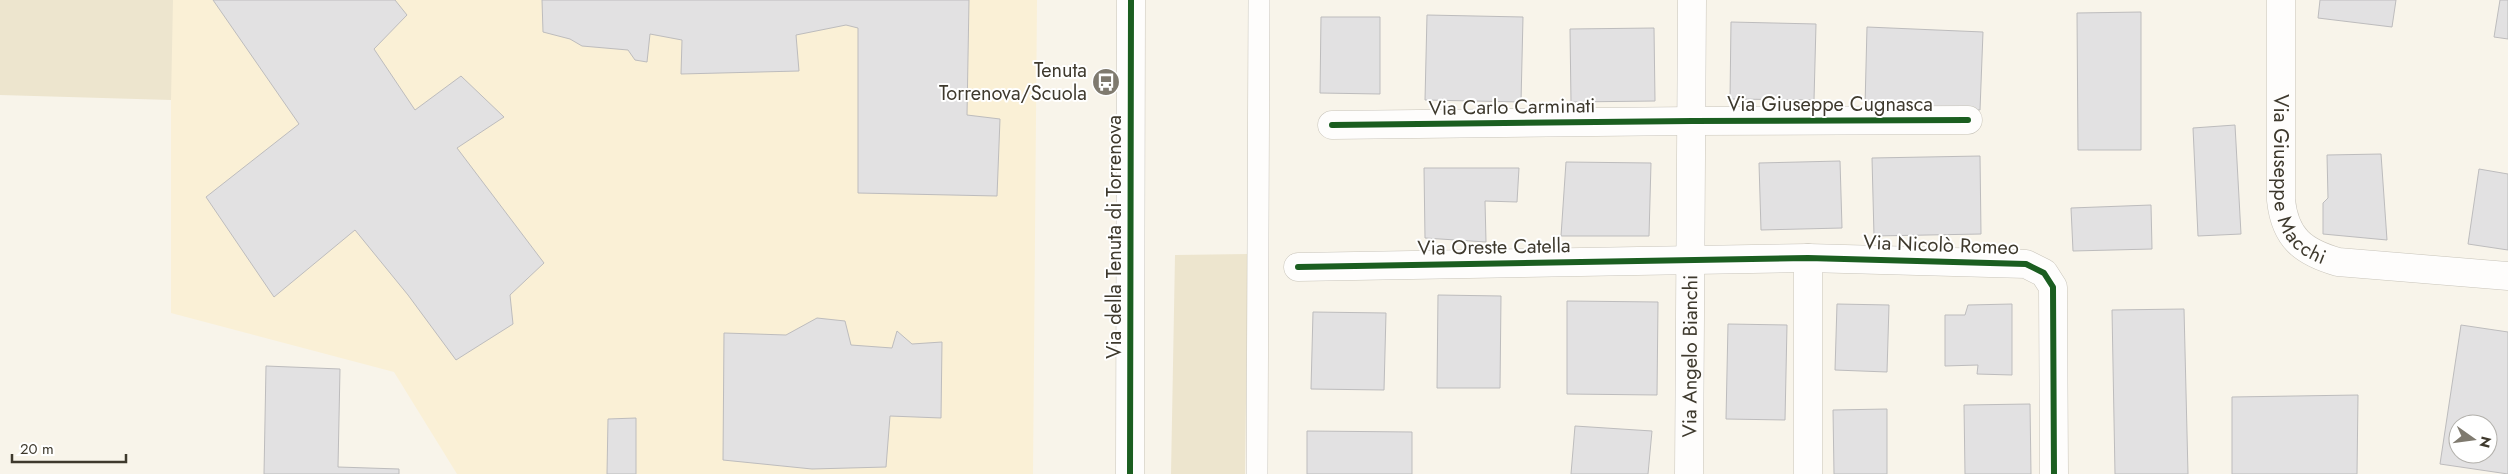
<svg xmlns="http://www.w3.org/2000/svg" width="2508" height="474" viewBox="0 0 2508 474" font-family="Jost,sans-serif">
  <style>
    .built { fill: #faf0d6 }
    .green { fill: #ede5ce }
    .building { fill: #e2e1e2; stroke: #bdbcbd; fill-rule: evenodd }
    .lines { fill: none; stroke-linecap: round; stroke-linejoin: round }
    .lane-casing { stroke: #c8c4ba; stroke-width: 22 }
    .street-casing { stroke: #c8c4ba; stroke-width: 29 }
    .lane { stroke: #fefdfc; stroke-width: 21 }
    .street { stroke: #fefdfc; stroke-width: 28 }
    .cycleway-casing { stroke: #fff; stroke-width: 9 }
    .cycleway { stroke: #1b5e20; stroke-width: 6 }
    .labels { text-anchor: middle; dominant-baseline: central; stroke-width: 4; stroke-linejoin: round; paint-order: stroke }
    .poi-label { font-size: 20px; fill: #3e392d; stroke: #fff; text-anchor: end }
    .street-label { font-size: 20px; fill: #3e392d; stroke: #fff }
  </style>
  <rect width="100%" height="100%" fill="#f8f4ea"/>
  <!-- built -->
  <path class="built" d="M171 0H1037L1033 474H457L394 372 171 313Z"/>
  <!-- green -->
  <path class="green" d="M0 0H173L171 100 0 95Z
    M1248 254 1245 474H1171L1175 255Z"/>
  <!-- building -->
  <path class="building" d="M213 0H395L407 15 374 49 415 110 461 76 504 117 457 148 544 263 510 295 513 324 456 360 408 295 355 230 274 297 206 197 299 124Z
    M542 0H969L967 115 1000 119 997 196 858 193V28L846 25 796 35 799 71 681 74 682 40 650 34 647 62 635 60 628 50 582 46 570 39 543 32Z
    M2320 0H2396L2392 27 2318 18Z
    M2500 0H2508V39L2494 37Z
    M2141 12V150H2078L2077 13Z
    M1427 15 1523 17 1521 102 1425 100Z
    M1321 17H1380V94L1320 93Z
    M1731 22 1816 24 1814 100 1730 99Z
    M1867 27 1983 32 1980 110 1865 106Z
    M1654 28 1655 101 1571 102 1570 29Z
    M2235 125 2241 234 2198 236 2193 128Z
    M2381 154 2387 240 2323 234V203L2328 198 2327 155Z
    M1980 156 1981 234 1874 236 1872 158Z
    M1840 161 1842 228 1761 230 1759 163Z
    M1566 162 1651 163 1649 236H1561Z
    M1424 168H1519L1517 202 1485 201 1486 242 1425 238Z
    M2479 169 2508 174V250L2468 244Z
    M2151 205 2152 249 2073 251 2071 208Z
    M1438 295 1501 296 1500 388H1437Z
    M1567 301 1658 302 1657 395 1567 394Z
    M1837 304 1889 305 1887 372 1835 370Z
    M2012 304V375L1977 374 1978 365 1945 366V315H1965L1968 305Z
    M2184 309 2188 474H2115L2112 310Z
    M1313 312 1386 313 1384 390 1311 389Z
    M817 318 845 321 851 345 892 348 897 331 912 344 942 342 941 418 890 416 886 467 812 469 723 460 724 333 786 335Z
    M1728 324 1787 325 1785 420 1726 419Z
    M2461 325 2508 332V474L2440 464ZM2458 424H2488V454H2458Z
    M266 366 340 369 338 467 399 469V474H264Z
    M2358 395 2357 474H2232V397Z
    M2030 404 2031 474H1965L1964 405Z
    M1887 409V474H1834L1833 410Z
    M636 418V474H607L608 419Z
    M1575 426 1652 431 1648 474H1571Z
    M1307 431 1412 432V474H1307Z"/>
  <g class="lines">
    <!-- lane casing -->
    <g class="lane-casing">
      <path id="lane" d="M1257 474 1259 0"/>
    </g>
    <!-- street casing -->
    <g class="street-casing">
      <g id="street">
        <path id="s1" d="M2281 0V200C2285 238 2303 252 2338 262L2508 276"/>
        <path d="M1332 125 1692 121 1968 120"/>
        <path d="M1808 258V474"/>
        <path d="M1298 267 1808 258 2026 264 2044 273 2053 287 2054 474"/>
        <path d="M1130 474 1131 0"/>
        <path id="s2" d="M1689 474 1692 0"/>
      </g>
    </g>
    <!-- lane -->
    <use href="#lane" class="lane"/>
    <!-- street -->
    <use href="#street" class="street"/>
    <!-- cycleway casing -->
    <g class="cycleway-casing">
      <path id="cycleway" d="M1332 125 1692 121 1968 120
        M1298 267 1808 258 2026 264 2044 273 2053 287 2054 474
        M1130 474 1131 0"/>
    </g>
    <!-- cycleway -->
    <use href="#cycleway" class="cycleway"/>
  </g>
  <!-- icons -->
  <defs>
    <g id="bus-disc" transform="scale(1.4375)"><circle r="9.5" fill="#7f7a6f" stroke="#fff"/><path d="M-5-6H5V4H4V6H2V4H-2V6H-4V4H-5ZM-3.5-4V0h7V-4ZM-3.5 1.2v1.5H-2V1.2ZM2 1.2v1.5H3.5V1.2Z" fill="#fff"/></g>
  </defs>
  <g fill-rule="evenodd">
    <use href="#bus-disc" x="1106" y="82"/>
  </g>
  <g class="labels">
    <!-- poi labels -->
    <g class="poi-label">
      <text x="1087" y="70">Tenuta<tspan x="1087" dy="23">Torrenova/Scuola</tspan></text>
    </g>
    <!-- street labels -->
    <g class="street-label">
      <text x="1830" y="104">Via Giuseppe Cugnasca</text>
      <text transform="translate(1512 107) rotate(-1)">Via Carlo Carminati</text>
      <text stroke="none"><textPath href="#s1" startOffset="186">Via Giuseppe Macchi</textPath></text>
      <text transform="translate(1114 237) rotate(-90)">Via della Tenuta di Torrenova</text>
      <text transform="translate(1941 245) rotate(2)">Via Nicolò Romeo</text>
      <text transform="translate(1494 247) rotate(-1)">Via Oreste Catella</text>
      <text stroke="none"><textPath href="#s2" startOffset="118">Via Angelo Bianchi</textPath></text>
    </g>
  </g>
  <!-- north arrow -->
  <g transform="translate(2473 439) rotate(104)"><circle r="24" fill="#ffffff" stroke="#b2b0ab"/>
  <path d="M0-4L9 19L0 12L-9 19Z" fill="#7f7a6f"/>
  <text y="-8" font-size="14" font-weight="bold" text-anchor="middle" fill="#3e392d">N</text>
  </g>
  <!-- scale -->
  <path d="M12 454v8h114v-8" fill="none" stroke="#3e392d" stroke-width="2.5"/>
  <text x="20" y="454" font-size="15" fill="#3e392d" stroke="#ffffff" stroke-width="4" paint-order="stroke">20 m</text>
</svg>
